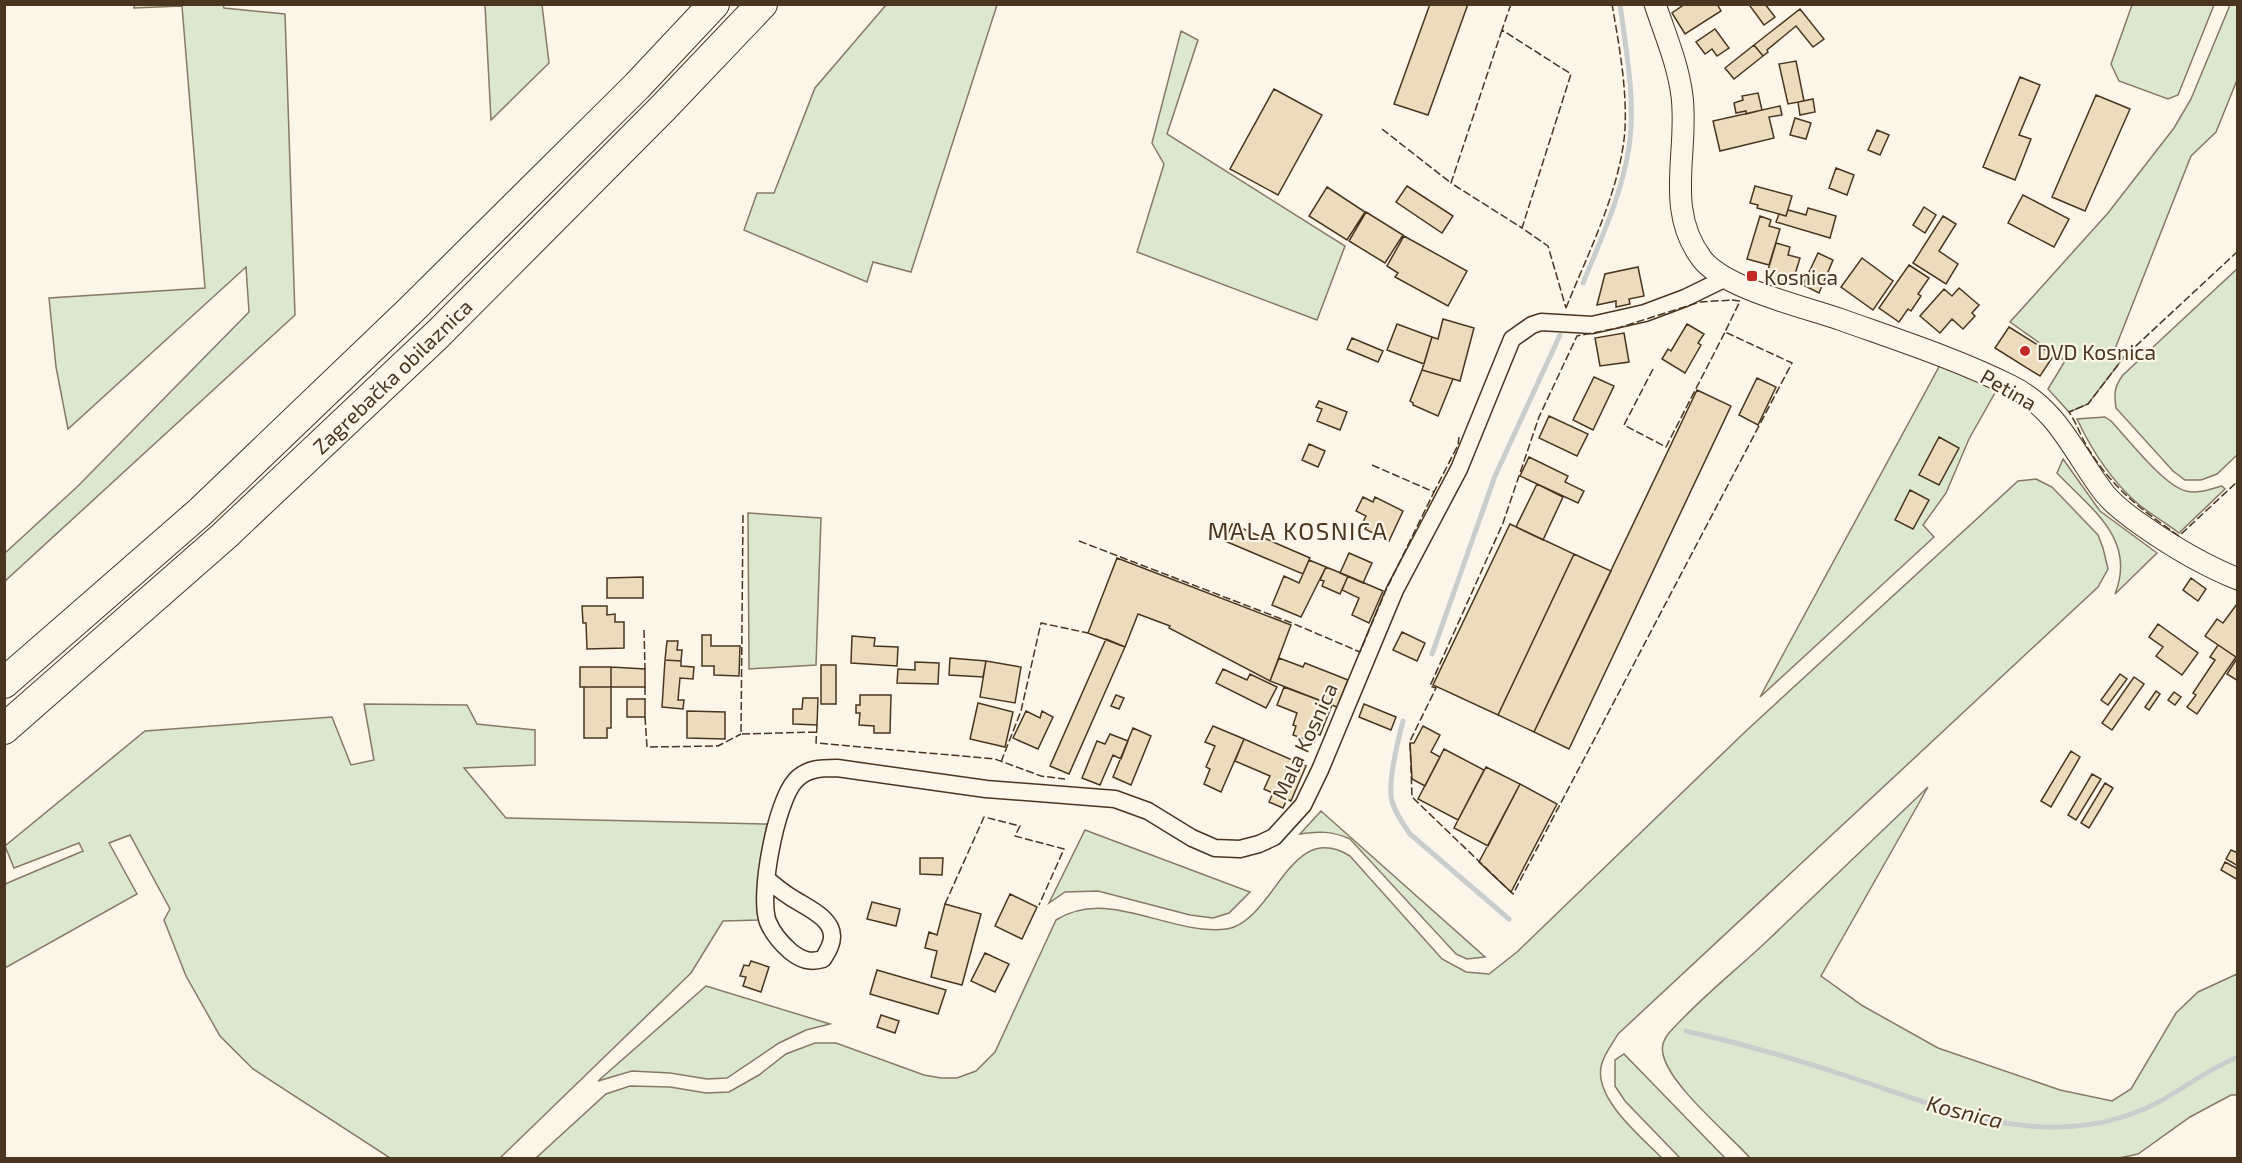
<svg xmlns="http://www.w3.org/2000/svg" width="2242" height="1163" viewBox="0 0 2242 1163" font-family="'Exo 2',sans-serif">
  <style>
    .green { fill: #dce7d0; stroke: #887966; stroke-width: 1.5 }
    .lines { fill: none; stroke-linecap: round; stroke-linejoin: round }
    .stream { stroke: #c9cecd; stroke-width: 5 }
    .building { fill: #ecdcbc; stroke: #4a3520; stroke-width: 1.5 }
    .minor-casing { stroke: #4a3520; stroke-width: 19 }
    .tertiary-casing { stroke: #4a3520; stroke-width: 23 }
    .motorway-casing { stroke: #4a3520; stroke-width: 32 }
    .minor { stroke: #fbf6e9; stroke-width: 16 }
    .tertiary { stroke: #fbf6e9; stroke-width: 21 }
    .motorway { stroke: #fbf6e9; stroke-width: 30 }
    .fence { stroke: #4a3520; stroke-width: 1.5; stroke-dasharray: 8 3; stroke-linecap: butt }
    .poi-dot { fill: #c62828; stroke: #fbf6e9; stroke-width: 2 }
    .labels { text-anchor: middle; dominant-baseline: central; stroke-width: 4.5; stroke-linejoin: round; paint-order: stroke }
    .poi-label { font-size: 21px; fill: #4a3520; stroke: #fbf6e9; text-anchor: start }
    .street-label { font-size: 21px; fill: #4a3520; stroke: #fbf6e9 }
    .water-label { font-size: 22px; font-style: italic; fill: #4a3520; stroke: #fbf6e9 }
    .quarter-label { font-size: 24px; letter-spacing: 1.5px; fill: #4a3520; stroke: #fbf6e9 }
  </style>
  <rect width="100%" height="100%" fill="#fbf6e9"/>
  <!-- green -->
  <path class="green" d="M134 5H223L224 8 285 14 295 315 5 581V553L78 486 249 312 246 267 68 429 56 367 49 298 205 288 182 6 134 8Z
    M485 5H542L549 63 491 120Z
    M886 5H997L911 272 873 262 867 282 744 230 757 193H774L815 88Z
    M2132 5H2214L2178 95 2168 99 2119 81 2111 64Z
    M2230 5H2237V80L2216 132 2191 156 2113 354 2124 357 2088 404 2069 412 2048 389 2065 361 2010 322 2108 213 2174 128 2191 99Z
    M1181 31 1198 40 1167 134 1345 246 1317 320 1137 252 1164 164 1152 143Z
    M2237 269V455L2217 474 2201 480H2185L2173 471 2116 408C2114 394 2114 387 2123 375Z
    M1940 365 1982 382 1996 391 1969 439 1946 493 1923 525 1934 537 1760 697Z
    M2105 417 2111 421C2128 439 2164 486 2186 491 2198 494 2211 489 2222 486L2225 489 2179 533C2166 523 2150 514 2137 503 2111 480 2092 451 2077 419Z
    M2063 459 2100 511 2157 553 2115 594C2137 539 2091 509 2057 473Z
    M2036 479 2052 487 2098 535 2103 548 2108 569 2098 587 1618 1034C1613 1043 1605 1053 1602 1063 1591 1096 1641 1137 1662 1158H536L606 1094 630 1086 670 1087 706 1093 729 1092 759 1075 786 1054 815 1043H836L924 1075 941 1078H957L976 1071 995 1052 1056 920C1101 891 1153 924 1202 929 1212 930 1224 931 1234 927 1277 910 1293 820 1350 856L1442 959 1466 972 1489 974 1517 952 1747 730 2018 481Z
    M748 513 821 518 816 665 749 669Z
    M364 704 467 705 477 724 535 730V765L464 768 506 818 767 824C760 856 758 887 759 920L723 921 691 973 500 1158H390L253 1069 220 1036 186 976 164 920 170 909 130 835 109 843 137 894 5 968V884L83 851 79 843 14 868 5 846 145 731 332 717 351 765 374 760Z
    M1928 787 1821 976 1863 1006 1938 1048 2060 1090 2112 1101 2131 1089 2176 1013 2198 992 2237 974V1095H2231L2190 1117 2138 1154 2119 1158H1750C1729 1134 1669 1085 1663 1054 1661 1046 1664 1039 1669 1033 1698 1000 1734 972 1766 942 1820 891 1874 839 1928 787Z
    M1321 811 1485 957 1467 959 1456 954 1350 839C1332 831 1319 831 1300 834Z
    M1085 830 1250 892 1229 913 1213 918 1190 915 1098 891 1065 892 1049 903Z
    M706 986 830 1024 806 1030 779 1043 727 1078 707 1079 670 1073 632 1071 598 1081Z
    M1624 1054 1725 1158H1680L1625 1101 1615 1086V1060Z"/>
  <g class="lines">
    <!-- stream -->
    <path class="stream" d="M1583 283C1601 239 1622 194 1629 147 1636 101 1626 51 1620 4
      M1432 654 1495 476 1560 335
      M1403 721C1398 740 1387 782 1392 801 1395 813 1403 824 1410 834L1509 919
      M1686 1031C1744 1044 1800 1060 1856 1079 1947 1109 2038 1149 2134 1113 2171 1100 2202 1071 2238 1057"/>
  </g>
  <!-- building -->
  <path class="building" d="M1430 4H1468L1428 115 1394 104Z
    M1685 4H1717L1721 11 1685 34 1672 13Z
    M1751 4H1765L1775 17 1764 25 1750 6Z
    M1800 9 1824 39 1813 47 1796 26 1767 50 1768 52 1763 56 1754 45Z
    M1715 29 1729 48 1717 56 1712 49 1705 54 1696 42Z
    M1754 45 1763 56 1734 79 1725 68Z
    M1796 61 1804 101 1788 104 1779 64Z
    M2020 77 2040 85 2019 135 2031 139 2015 180 1983 167Z
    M1274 89 1322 115 1278 195 1230 169Z
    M1758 93 1762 110 1746 114V111L1736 113 1734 103 1743 100 1742 96Z
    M2096 95 2130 109 2085 211 2052 197Z
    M1813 99 1815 112 1800 115 1798 102Z
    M1780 106 1782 115 1769 117 1774 138 1720 151 1713 121Z
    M1795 118 1811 123 1806 139 1790 135Z
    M1877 130 1889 135 1880 155 1868 150Z
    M1836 168 1854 175 1847 195 1829 188Z
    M1407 186 1453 216 1442 233 1396 202Z
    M1755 186 1792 196 1786 216 1757 208 1758 205 1750 203Z
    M1327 187 1365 212 1347 240 1309 216Z
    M2023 195 2069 219 2054 247 2008 223Z
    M1924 207 1936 215 1925 233 1913 225Z
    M1808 208 1836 216 1830 238 1776 222 1779 214 1786 216 1788 210 1806 215Z
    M1366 212 1403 235 1385 263 1349 241Z
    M1760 216 1771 220 1769 226 1780 229 1769 265 1747 259Z
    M1943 216 1956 224 1939 251 1958 264 1946 284 1913 263Z
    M1404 236 1467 271 1448 306 1395 277 1398 273 1387 266Z
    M1776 243 1790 247 1788 255 1800 258 1792 284 1766 277Z
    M1818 253 1833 260 1819 293 1803 285Z
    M1862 258 1893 281 1873 310 1841 287Z
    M1909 265 1929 278 1918 294 1921 296 1911 311 1908 309 1899 322 1879 308Z
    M1638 267 1644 296 1629 299 1630 304 1616 307V301L1597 305 1605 274Z
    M1959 288 1979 305 1972 313 1975 316 1963 329 1952 319 1940 333 1920 316 1944 289 1952 296Z
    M1443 319 1474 328 1460 381 1422 370 1432 337 1438 339Z
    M1397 324 1432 337 1424 364 1387 350Z
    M1687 324 1704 334 1698 343 1701 345 1685 373 1662 359 1668 349 1671 351Z
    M2009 327 2054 355 2040 376 1995 348Z
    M1624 333 1629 362 1600 366 1595 338Z
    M1352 338 1383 351 1378 362 1347 349Z
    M1422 370 1453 379 1438 416 1413 405V403L1410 401Z
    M1594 377 1614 386 1593 430 1573 420Z
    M1757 378 1776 387 1758 425 1739 415Z
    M1697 390 1731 406 1569 749 1534 732Z
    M1319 401 1347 412 1340 430 1317 421 1322 409 1316 407Z
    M1549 416 1588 434 1577 456 1539 438Z
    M1939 437 1959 448 1939 485 1919 475Z
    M1309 444 1325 451 1318 467 1302 460Z
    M1529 457 1568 476 1565 482 1584 491 1578 503 1520 476Z
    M1537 484 1563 497 1543 540 1516 527Z
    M1910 490 1929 500 1913 529 1895 520Z
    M1363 497 1373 502 1375 497 1403 511 1389 541 1365 529 1368 525 1363 522 1366 516 1356 511Z
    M1232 524 1310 558 1303 574 1225 541Z
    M1510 524 1574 554 1498 715 1433 685Z
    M1349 553 1372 563 1363 583 1340 573Z
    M1574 554 1611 571 1534 732 1498 715Z
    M1117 558 1291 625 1270 681 1169 628 1170 626 1138 614 1125 647 1088 633Z
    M1309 560 1326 567 1301 617 1272 605 1284 576 1299 583Z
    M1326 567 1348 576 1340 594 1322 586 1324 581 1320 580Z
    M1348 576 1383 591 1369 623 1352 615 1359 598 1342 590Z
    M643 577V598H607V578Z
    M2191 578 2206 589 2198 601 2183 590Z
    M2237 604 2238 655 2236 657 2205 636 2217 619 2223 623Z
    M582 606H607V615L615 614V622H624V648L587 649 586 623H583Z
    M2158 624 2198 653 2182 675 2156 656 2163 647 2149 637Z
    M1402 632 1425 643 1417 661 1393 650Z
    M702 635H711V646H740L739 676 714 675V666H702Z
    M852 636 875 638 874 646 898 647 897 666 851 663Z
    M1106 639 1125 647 1069 774 1050 766Z
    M667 641H678L677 650H682L681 661 665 660Z
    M2218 645 2236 657 2197 714 2187 707 2196 695 2193 693 2215 660 2210 657Z
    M950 658 986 661 983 677 949 675Z
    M1279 658 1303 667 1305 663 1348 680 1337 707 1270 681Z
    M665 660 681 661V666L694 667 693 679 680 678 678 700H684L683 709 662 707Z
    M2236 660 2238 661V681L2227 674Z
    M986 661 1021 667 1015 703 980 697Z
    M915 662 939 663 938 684 897 683 898 669 915 670Z
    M821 665H836V704H821Z
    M580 667H611V687H580Z
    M611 667 645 669V687H611Z
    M1223 669 1247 680 1250 674 1277 687 1266 708 1216 683Z
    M2120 674 2127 679 2108 705 2101 700Z
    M2134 677 2144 684 2112 730 2102 723Z
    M584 687H611V728H607V738H584Z
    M1284 687 1332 705 1320 735 1317 734 1314 742 1293 735 1296 726 1293 725 1297 713 1277 705Z
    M2156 691 2160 694 2149 710 2145 707Z
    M2174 692 2181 697 2175 705 2168 700Z
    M860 695H891L890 733H874V726L859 725 860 713H856V705H860Z
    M1116 695 1124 698 1119 709 1111 706Z
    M803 698H818L817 725 793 724V709H802Z
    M627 699H645V717H627Z
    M978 703 1013 712 1005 747 970 739Z
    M1364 704 1396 717 1391 730 1359 717Z
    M687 711 725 712V739L687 738Z
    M1026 711 1040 718 1042 711 1053 717 1038 749 1013 738Z
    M1213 726 1244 739 1221 792 1204 784 1210 769 1206 767 1215 746 1205 742Z
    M1423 726 1440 735 1431 752 1440 757 1425 786 1412 779 1410 743H1414Z
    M1133 728 1151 736 1131 785 1113 777Z
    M1110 734 1128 741 1121 759 1113 755 1100 785 1082 778 1097 741 1105 744Z
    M1244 739 1306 766 1291 801 1287 799 1283 808 1269 802 1273 793 1264 789 1270 776 1235 761Z
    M1444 749 1484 770 1458 820 1418 799Z
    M2071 751 2080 757 2051 807 2041 801Z
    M1486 767 1520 784 1488 846 1454 828Z
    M2092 774 2101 779 2076 820 2068 815Z
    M2105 783 2113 788 2089 828 2081 823Z
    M1520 784 1557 804 1511 892 1479 862Z
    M2231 850 2238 853V866L2226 859Z
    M920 858H943L942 875 920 874Z
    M2225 862 2238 869V880L2221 870Z
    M1010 894 1037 907 1022 939 995 926Z
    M872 902 900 909 896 926 867 919Z
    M945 904 981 914 962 985 931 977 937 951 925 948 929 932 937 935Z
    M985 953 1009 964 995 992 971 981Z
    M751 961 769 967 761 992 743 986 746 977 740 976 744 965 749 966Z
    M877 970 946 990 938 1014 870 994Z
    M881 1015 899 1021 895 1033 877 1027Z"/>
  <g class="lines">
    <!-- minor casing -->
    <g class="minor-casing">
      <path id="minor" d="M767 879C774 885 781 891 789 896 803 906 833 917 832 937 832 945 827 952 823 959 810 963 801 960 790 951 781 943 773 934 768 922 758 896 776 802 795 781 806 768 822 768 837 768L986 789 1115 799 1148 811 1192 838 1215 848 1240 849 1259 844 1274 837 1303 805 1320 770 1395 590 1459 469 1512 339 1532 325 1541 322 1592 325 1645 313 1685 298 1726 278"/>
    </g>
    <!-- tertiary casing -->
    <g class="tertiary-casing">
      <path id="tertiary" d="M1655 4C1665 34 1678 64 1682 96 1689 152 1664 209 1702 259 1725 289 1805 307 1842 320 1898 340 1957 359 2011 386 2059 410 2074 454 2105 494 2115 506 2130 517 2143 526 2173 547 2203 565 2238 579"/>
    </g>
    <!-- motorway casing -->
    <g class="motorway-casing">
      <path id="motorway" d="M4 683 199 513 412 309 637 86 714 4
        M4 729 224 536 438 334 663 108 762 4"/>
    </g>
    <!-- minor -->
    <use href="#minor" class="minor"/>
    <!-- tertiary -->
    <use href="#tertiary" class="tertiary"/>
    <!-- motorway -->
    <use href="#motorway" class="motorway"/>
    <!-- fence -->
    <path class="fence" d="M1511 4 1502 30 1571 74 1522 228 1548 246 1566 308
      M1502 30 1451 183 1522 228
      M1382 129 1451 183
      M2238 251 2124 357 2088 404 2069 412C2076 422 2080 434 2086 445 2112 488 2139 508 2179 536L2238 481
      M1732 300 1740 301 1725 332 1792 363 1513 894 1412 797 1410 741 1436 688 1430 686 1503 523 1539 417 1577 336 1618 328 1700 302Z
      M1566 308C1588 253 1621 189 1625 129 1627 87 1619 45 1612 4
      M1653 369 1624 425 1666 447 1725 332
      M1372 465 1434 492 1458 445 1459 437
      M743 515 741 734 817 732
      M1079 541 1292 623 1360 652 1385 592 1434 492
      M644 630 645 669
      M645 687V699
      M645 717 647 747 718 746 741 734
      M817 725 816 743 995 759 1041 776 1065 779
      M1001 762 1021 711 1041 623 1088 633
      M945 904 984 817 1020 826 1015 836 1064 849 1039 905"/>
  </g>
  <!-- markers -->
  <g class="poi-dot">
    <rect x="1746" y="270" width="12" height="12" rx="3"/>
    <circle cx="2025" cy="351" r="6"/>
  </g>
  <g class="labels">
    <!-- poi labels -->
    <g class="poi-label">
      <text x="1764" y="276">Kosnica</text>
      <text x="2037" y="351">DVD Kosnica</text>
    </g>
    <!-- street labels -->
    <g class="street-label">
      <text transform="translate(392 376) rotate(-44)">Zagrebačka obilaznica</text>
      <text transform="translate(2009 389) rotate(30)">Petina</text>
      <text transform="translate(1304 741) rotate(-65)">Mala Kosnica</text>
    </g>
    <!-- water labels -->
    <g class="water-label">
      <text transform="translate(1965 1111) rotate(14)">Kosnica</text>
    </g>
    <!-- quarter labels -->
    <g class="quarter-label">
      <text x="1298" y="530">MALA KOSNICA</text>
    </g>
  </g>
  <!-- border -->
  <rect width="2242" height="1163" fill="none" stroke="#4a3520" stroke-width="12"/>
</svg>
